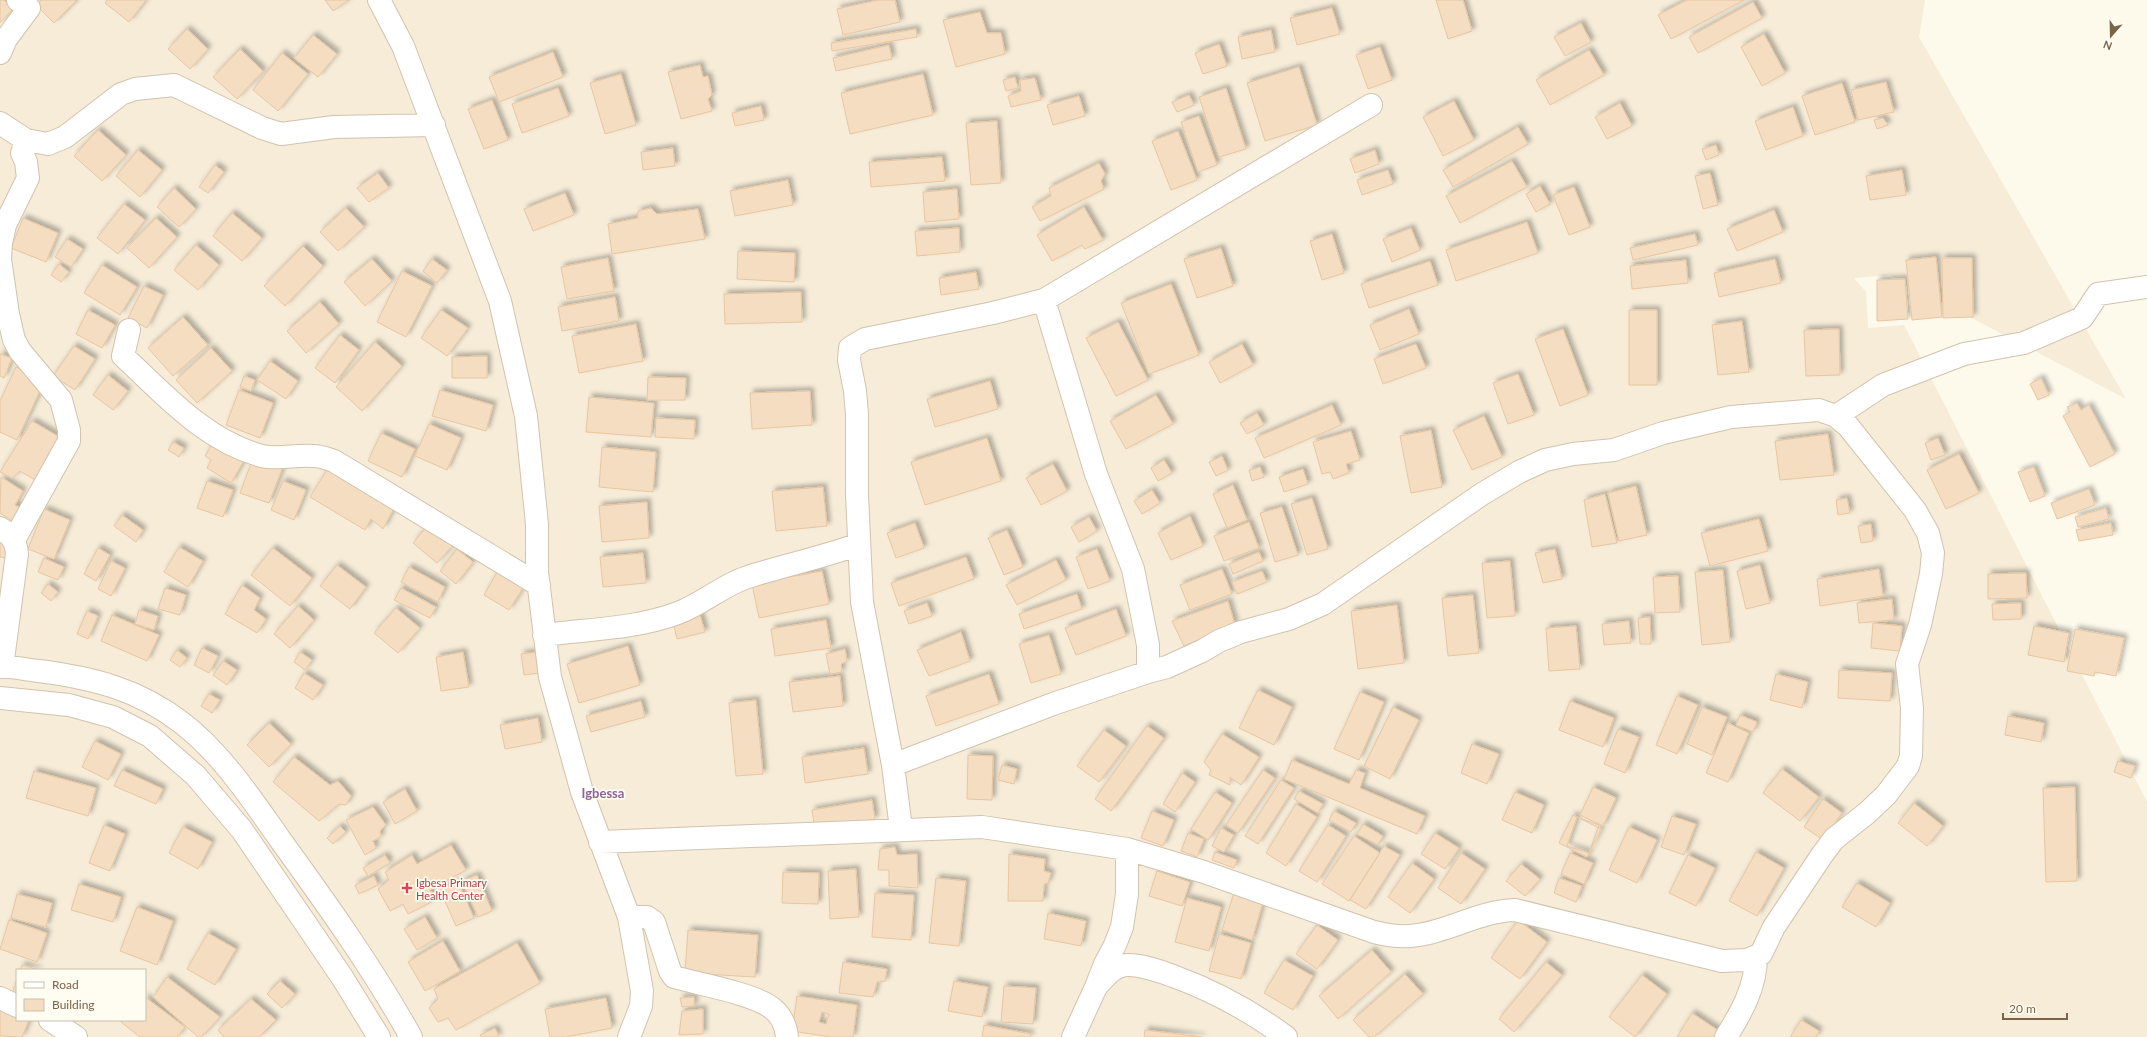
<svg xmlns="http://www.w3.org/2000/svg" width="2147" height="1037" viewBox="0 0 2147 1037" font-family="Lato,sans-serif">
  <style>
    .residential { fill: #f6ecd8; fill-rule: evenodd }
    .building { fill: #f4ddc1; stroke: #e8c6a0; fill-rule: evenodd; filter: url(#shadow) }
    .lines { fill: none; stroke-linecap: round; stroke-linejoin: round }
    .minor-casing { stroke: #d1c3ae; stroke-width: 24 }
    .minor { stroke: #fff; stroke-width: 22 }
    .health-dot { fill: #e0444e; stroke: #fffcf2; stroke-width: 1.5 }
    .labels { text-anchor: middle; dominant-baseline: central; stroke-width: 3.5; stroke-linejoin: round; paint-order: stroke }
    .health-label { font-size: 11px; fill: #be3a42; stroke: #fffcf2; text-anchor: start }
    .quarter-label { font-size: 13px; font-weight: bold; fill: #8c6496; stroke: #fffcf2 }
  </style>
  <defs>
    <filter id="shadow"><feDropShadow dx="3.5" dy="-3.5" stdDeviation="2" flood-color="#0004"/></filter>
  </defs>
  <rect width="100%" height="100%" fill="#fdf9eb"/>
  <!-- residential -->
  <path class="residential" d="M0 0H1925L1919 37 2126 399 1890 275 1854 278 1866 292 1868 328 1904 325 2147 802V1037H0ZM17 970H145V1020H17Z"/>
  <!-- building -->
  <path class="building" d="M0 0H4L13 9 0 23Z
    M42 0H75L76 1 54 23 36 5Z
    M107 0H146L129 22 105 3Z
    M325 0H349L333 11Z
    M878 0H895L900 22 843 35 837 9Z
    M1436 0H1463L1472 31 1448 39Z
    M1687 0H1744L1671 39 1658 15Z
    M1753 2 1762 18 1698 53 1689 37Z
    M1332 8 1340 34 1297 45 1290 18Z
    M980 12 987 33H1001L1005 54 956 67 943 20Z
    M1581 23 1591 42 1565 56 1554 37Z
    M187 29 208 49 190 69 168 49Z
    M916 29 917 37 832 51 831 43Z
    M1271 30 1275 52 1242 59 1238 37Z
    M1764 34 1785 73 1762 86 1741 47Z
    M313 35 337 54 318 77 294 58Z
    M1219 44 1227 66 1203 74 1195 53Z
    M889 45 892 59 836 71 833 58Z
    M1380 47 1392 80 1368 89 1356 55Z
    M240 49 263 71 237 99 213 77Z
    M1589 50 1604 75 1550 105 1536 80Z
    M553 52 563 77 499 102 489 77Z
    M282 53 308 74 278 111 253 90Z
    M700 65 703 77 708 76 712 95 708 99 712 111 681 119 668 72Z
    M1299 67 1317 125 1265 141 1247 83Z
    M621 74 636 125 605 134 590 83Z
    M923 74 933 115 850 134 841 93Z
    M1015 77 1018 88 1006 91 1003 80Z
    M1035 78 1041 100 1011 107 1008 96 1021 91 1020 80Z
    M1886 82 1894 112 1858 120 1851 90Z
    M1842 83 1855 122 1815 135 1802 96Z
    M558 88 569 116 522 133 512 104Z
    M1226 88 1246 149 1219 157 1199 97Z
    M1189 95 1194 105 1177 112 1172 102Z
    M1079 96 1085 116 1053 125 1047 105Z
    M492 100 508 140 484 149 468 109Z
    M1454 101 1474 140 1443 156 1423 117Z
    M1620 103 1632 126 1607 139 1595 117Z
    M761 106 764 120 735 126 732 113Z
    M1793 107 1803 136 1766 150 1755 121Z
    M1199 116 1217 165 1198 172 1181 122Z
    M1883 118 1888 125 1877 129 1874 120Z
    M997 121 1001 183 971 185 966 123Z
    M1518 127 1528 144 1453 187 1443 170Z
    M98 130 126 155 102 181 74 156Z
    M1178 131 1197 180 1171 190 1152 141Z
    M1716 145 1719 155 1706 160 1702 149Z
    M673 148 675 166 643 170 641 152Z
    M138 150 162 170 140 197 116 176Z
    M1375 150 1379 164 1355 173 1350 159Z
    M942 157 945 181 871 187 869 162Z
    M1512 161 1527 187 1460 223 1446 196Z
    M1099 163 1105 174 1101 181 1104 189 1040 221 1032 207 1051 196 1049 188Z
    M215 165 224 172 208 193 199 187Z
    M1388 170 1393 184 1362 195 1357 180Z
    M1902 170 1906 195 1870 200 1866 176Z
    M378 173 389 188 369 202 357 188Z
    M1710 173 1718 205 1703 209 1695 176Z
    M788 180 793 205 735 216 730 191Z
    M1540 186 1550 204 1536 212 1526 194Z
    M1574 187 1590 227 1569 235 1553 195Z
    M174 188 196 209 179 227 157 207Z
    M957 189 959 219 925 222 923 192Z
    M565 193 574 215 533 231 524 209Z
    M124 204 145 220 118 254 97 238Z
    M1084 207 1103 240 1085 249 1082 245 1052 261 1037 235Z
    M346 208 364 227 338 251 320 232Z
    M651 208 657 214 698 209 705 239 612 254 608 224 638 218V211Z
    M1774 210 1783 232 1737 251 1727 229Z
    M232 213 262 238 242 261 213 236Z
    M23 218 58 233 46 262 11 248Z
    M156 218 177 237 149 268 127 248Z
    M1527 222 1538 253 1456 281 1446 250Z
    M959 228 960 252 917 256 915 231Z
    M1411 228 1420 250 1392 262 1383 239Z
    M1332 234 1344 273 1322 280 1310 241Z
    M1695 234 1698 245 1633 260 1630 248Z
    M67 239 83 249 71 267 55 257Z
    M196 245 219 265 198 290 174 270Z
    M303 246 323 266 285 306 264 286Z
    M1221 248 1233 286 1197 298 1184 259Z
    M738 251 795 253 794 282 737 279Z
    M1936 257 1942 317 1912 320 1906 260Z
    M608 258 614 291 567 299 561 267Z
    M1942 258H1972L1973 317 1943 318Z
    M372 259 392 281 365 306 344 282Z
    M432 259 447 270 437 283 423 271Z
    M1775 259 1781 283 1719 297 1714 273Z
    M1686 260 1688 283 1632 289 1630 266Z
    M1430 261 1438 285 1369 308 1361 284Z
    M59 264 69 272 61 282 51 275Z
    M102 265 137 287 120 315 84 293Z
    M402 271 432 286 406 337 377 322Z
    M976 272 979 289 941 295 939 278Z
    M1905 279 1908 319 1877 321V280Z
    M1171 284 1199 355 1149 374 1121 303Z
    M144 286 163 295 147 328 128 318Z
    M801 292 802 322 725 324 724 294Z
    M615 297 619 321 562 331 558 307Z
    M320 302 339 324 306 353 287 331Z
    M1409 309 1419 334 1380 350 1370 325Z
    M88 310 115 325 102 348 76 334Z
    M441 310 468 328 447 356 421 338Z
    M1629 310H1657V385H1629Z
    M183 317 208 345 173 376 148 348Z
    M1742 321 1749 372 1718 375 1712 325Z
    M1118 322 1148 380 1116 396 1086 338Z
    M636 324 643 361 579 373 572 336Z
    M1563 329 1588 395 1560 406 1535 339Z
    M1839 329 1840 375 1806 376 1804 330Z
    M340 335 359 350 335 383 315 368Z
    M375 342 402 366 362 411 336 387Z
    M1242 344 1253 365 1220 383 1209 362Z
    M1416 344 1426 368 1383 384 1374 359Z
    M74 346 95 359 75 390 53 376Z
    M211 348 232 371 197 403 176 380Z
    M0 354 12 358 4 378 0 376Z
    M487 356V378H452V357Z
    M270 361 298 381 286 399 257 380Z
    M16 367 45 380 17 440 0 432V401Z
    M1518 374 1534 415 1508 424 1493 383Z
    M108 375 128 391 113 410 93 395Z
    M244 376 255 380 251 391 240 387Z
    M648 377 686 378 685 400H647Z
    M2041 378 2049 395 2038 400 2030 384Z
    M990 381 998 409 935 427 927 399Z
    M239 390 273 403 260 438 226 425Z
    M440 390 493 405 486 431 432 416Z
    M810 391 812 425 752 429 750 393Z
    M1156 395 1173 424 1126 449 1110 421Z
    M589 397 654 403 651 437 586 432Z
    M2077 403 2081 410 2089 405 2115 454 2090 467 2063 416 2070 412 2067 407Z
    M1332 405 1341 425 1264 458 1255 438Z
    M1257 413 1264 425 1247 434 1240 423Z
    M1484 416 1502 457 1472 470 1453 430Z
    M656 418 695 420 694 439 655 437Z
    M32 421 61 438 35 480 20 471 12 478 0 472Z
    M429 424 461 438 447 470 415 456Z
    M1431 430 1442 487 1411 493 1400 436Z
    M1351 431 1360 460 1346 464 1349 473 1333 479 1330 472 1322 474 1313 442Z
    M381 433 415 449 402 477 368 461Z
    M1828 434 1834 475 1780 480 1775 441Z
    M987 438 1001 481 925 505 911 462Z
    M1938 438 1945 455 1931 460 1925 443Z
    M215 439 246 457 231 483 207 468 211 460 205 456Z
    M173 442 184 448 179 457 168 450Z
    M602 447 656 452 653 492 599 487Z
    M1959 454 1979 493 1946 509 1927 470Z
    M1222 456 1228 470 1216 476 1209 462Z
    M253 458 282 469 269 503 240 493Z
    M1164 460 1172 473 1158 481 1151 468Z
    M1053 464 1067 491 1041 505 1026 478Z
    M330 465 395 506 383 529 371 519 365 530 310 497Z
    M1260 467 1264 477 1252 481 1249 470Z
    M2034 467 2045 496 2030 502 2018 472Z
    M1303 469 1308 484 1284 492 1279 477Z
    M1 477 23 491 15 505 25 510 18 525 0 513Z
    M207 481 233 490 223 517 197 508Z
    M283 481 306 490 294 520 271 510Z
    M1233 485 1247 520 1227 528 1213 494Z
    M1636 486 1647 535 1619 541 1608 493Z
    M823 487 827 526 776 531 772 491Z
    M2089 489 2095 505 2057 519 2051 503Z
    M1152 490 1160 503 1142 514 1134 501Z
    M1605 494 1617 543 1592 547 1584 500Z
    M1312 498 1328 549 1307 555 1291 504Z
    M1847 498 1850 513 1838 515 1836 500Z
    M647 502 649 538 602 542 599 506Z
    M1282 507 1298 555 1275 562 1260 513Z
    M2106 508 2109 519 2078 527 2075 517Z
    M44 509 70 520 54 559 28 549Z
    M122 515 143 530 136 542 114 526Z
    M1190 516 1203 546 1171 560 1158 533Z
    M1089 517 1097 531 1079 542 1071 527Z
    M1759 519 1768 551 1710 566 1701 533Z
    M1249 522 1259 548 1224 561 1214 536Z
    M430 523 454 544 437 563 413 543Z
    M915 523 924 548 896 558 887 533Z
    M2111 523 2113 535 2079 541 2076 530Z
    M1871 524 1873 541 1861 543 1858 526Z
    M1007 530 1023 567 1004 575 988 538Z
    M3 537 9 559 0 557V542Z
    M179 547 203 561 188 587 164 572Z
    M98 548 110 555 96 581 84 574Z
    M273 548 312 578 290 606 251 575Z
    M457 549 473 562 456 584 440 571Z
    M1097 549 1110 581 1088 589 1076 557Z
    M1555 549 1562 579 1543 583 1535 553Z
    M1259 552 1263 561 1233 574 1229 564Z
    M643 553 646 583 603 587 600 557Z
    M966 557 974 579 899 606 891 583Z
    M44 558 64 567 58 580 38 572Z
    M1056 560 1066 580 1017 605 1006 585Z
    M111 561 125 568 111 596 98 589Z
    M1510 561 1515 616 1487 618 1482 563Z
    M337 565 366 587 350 609 320 586Z
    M1760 565 1770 603 1746 609 1737 571Z
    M409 567 445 587 438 602 401 582Z
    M500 567 526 583 509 610 484 595Z
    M1222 569 1232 594 1190 610 1180 585Z
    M1879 569 1883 596 1820 606 1817 579Z
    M1723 570 1730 642 1702 645 1695 572Z
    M822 571 829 604 759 618 752 584Z
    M1262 571 1267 582 1237 594 1232 582Z
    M2026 573 2027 598 1988 599V574Z
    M1678 576 1680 612 1655 613 1653 577Z
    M48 584 58 592 51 601 41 593Z
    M242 585 260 598 254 610 266 619 257 633 225 614Z
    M165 588 186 595 180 615 158 609Z
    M401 588 436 607 430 618 394 600Z
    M1077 594 1082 609 1024 629 1019 614Z
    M1473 595 1479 653 1448 656 1442 598Z
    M1892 599 1894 620 1859 623 1857 603Z
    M1228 601 1235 625 1184 646 1172 621Z
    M927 603 932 616 909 624 904 611Z
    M2021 603V619L1993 620 1992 604Z
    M1397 605 1404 663 1358 669 1351 611Z
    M298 606 314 620 290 648 274 634Z
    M396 608 420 628 398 653 374 633Z
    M1116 609 1126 636 1076 655 1065 628Z
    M139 610 158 616 154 630 135 624Z
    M87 611 98 616 88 639 77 634Z
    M112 615 159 635 147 661 101 641Z
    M700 615 705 632 677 639 673 622Z
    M1650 617 1651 644H1640L1638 618Z
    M826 620 831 648 775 656 771 629Z
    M1629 621 1631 643 1604 645 1602 624Z
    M1873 623 1902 626 1900 651 1871 648Z
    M1576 626 1580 669 1549 671 1546 628Z
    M2034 626 2069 633 2064 662 2028 655Z
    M2075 629 2124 638 2116 676 2095 672 2094 676 2067 671Z
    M961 632 970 661 929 676 917 650Z
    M1049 635 1061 674 1031 683 1019 644Z
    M628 646 640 685 579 703 567 664Z
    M202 648 218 656 209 673 194 665Z
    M845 649 847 661 841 664 842 672 830 674 826 654Z
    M177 650 187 658 180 667 170 660Z
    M300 652 312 660 305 670 294 662Z
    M463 652 469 687 441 691 436 657Z
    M537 652 539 673 524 675 521 654Z
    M223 661 237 670 227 685 213 675Z
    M1839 670 1892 673 1890 701 1838 698Z
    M304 673 323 685 313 700 295 688Z
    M989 674 999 704 936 726 926 696Z
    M1776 674 1808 682 1802 708 1770 700Z
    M840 676 843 706 793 712 789 682Z
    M1258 690 1292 707 1274 745 1239 728Z
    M1360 692 1384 702 1359 760 1334 749Z
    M209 694 220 700 212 713 201 706Z
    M1677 696 1698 705 1677 754 1656 745Z
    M756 700 763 774 736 776 729 703Z
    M641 701 645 717 591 732 586 716Z
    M1570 701 1614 718 1603 747 1559 730Z
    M1393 707 1419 720 1390 779 1364 766Z
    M1702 707 1727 717 1712 755 1687 744Z
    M1740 715 1757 722 1753 732 1736 725Z
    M2008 716 2044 723 2041 742 2005 735Z
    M538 718 542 742 505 749 500 725Z
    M269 723 291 744 269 767 247 745Z
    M1728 723 1749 733 1728 782 1706 773Z
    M1147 726 1164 738 1111 811 1095 799Z
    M1618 729 1639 737 1625 773 1604 764Z
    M1104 730 1126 746 1099 782 1077 766Z
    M1222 734 1259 757 1241 785 1230 777V785L1209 775 1211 770 1204 762Z
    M95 741 121 754 108 780 82 767Z
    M1472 744 1499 754 1487 784 1461 773Z
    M864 748 868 774 805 783 802 757Z
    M968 755 993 756 992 800 967 799Z
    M294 757 330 785 338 781 351 796 346 805 339 804 319 821 273 782Z
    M1292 760 1349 784 1356 770 1365 773 1360 788 1425 816 1417 834 1284 779Z
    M2118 761 2135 766 2131 778 2114 772Z
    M1002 765 1017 769 1014 784 998 780Z
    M1782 769 1819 797 1800 821 1763 793Z
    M122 770 163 789 156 804 114 786Z
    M1263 770 1275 778 1238 833 1226 825Z
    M34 771 96 788 88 816 26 798Z
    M1182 773 1195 782 1175 812 1163 804Z
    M1281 780 1294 788 1258 844 1245 836Z
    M1593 787 1616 798 1603 826 1580 815Z
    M2075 787 2077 881 2046 882 2043 788Z
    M405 789 417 811 395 824 383 802Z
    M1299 791 1323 804 1318 813 1294 799Z
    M1215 792 1232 803 1208 840 1191 829Z
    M1515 792 1544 805 1532 833 1502 820Z
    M1823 799 1842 813 1823 840 1804 827Z
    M872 800 875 819 815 830 812 810Z
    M1914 803 1943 826 1927 846 1898 823Z
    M1296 804 1317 817 1286 866 1266 853Z
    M373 807 386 825 380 831 381 837 373 841 376 848 365 855 346 820Z
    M1152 811 1174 820 1163 846 1141 838Z
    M1334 811 1356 823 1351 832 1329 820Z
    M1573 815 1601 829 1587 857 1559 843Z
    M1672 816 1696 824 1684 855 1661 847Z
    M1577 817 1599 825 1589 853 1567 846Z
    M1363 824 1383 836 1378 845 1357 834Z
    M104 825 125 834 110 871 89 863Z
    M1328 825 1346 836 1317 882 1299 871Z
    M340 826 346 832 333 844 327 838Z
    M183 827 212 842 198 869 169 853Z
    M1629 827 1657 840 1637 883 1609 870Z
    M1221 828 1234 835 1224 852 1212 846Z
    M1188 833 1204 839 1197 857 1181 851Z
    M1435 833 1459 848 1445 869 1421 854Z
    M1354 836 1380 853 1349 901 1322 884Z
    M451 845 466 870 430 890 435 900 408 914 403 904 390 911 378 889 389 880 385 872 412 855 417 864Z
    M1384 846 1400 855 1366 909 1350 900Z
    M895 847 897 855 917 854 918 888 889 886V870H878L880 849Z
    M1215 852 1237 860 1234 868 1212 860Z
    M1756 852 1784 868 1757 916 1729 901Z
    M1461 853 1485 869 1461 904 1438 888Z
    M1570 853 1593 863 1584 884 1561 874Z
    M1009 854 1045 859 1044 871 1051 873 1048 883 1044 884 1043 901H1008Z
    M385 855 390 863 368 876 363 868Z
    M1688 855 1715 868 1696 906 1669 893Z
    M1412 863 1434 879 1410 913 1388 897Z
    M1521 864 1540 879 1525 896 1506 881Z
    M856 869 859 917 830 919 828 871Z
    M1157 871 1190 882 1182 906 1149 896Z
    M783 872 819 873 818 904 782 903Z
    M477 875 492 911 478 917 462 881Z
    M374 876 378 885 359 894 355 885Z
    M936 878 966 881 959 946 929 943Z
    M1559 878 1582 886 1576 902 1554 893Z
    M458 882 474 918 456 926 440 890Z
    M1857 883 1890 903 1876 927 1842 907Z
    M79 884 121 897 113 922 71 910Z
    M875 893 914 895 911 940 872 937Z
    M1234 893 1263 902 1252 940 1222 930Z
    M17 894 52 903 46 927 11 918Z
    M1187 898 1221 907 1209 951 1175 942Z
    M137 907 173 921 157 965 120 951Z
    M1048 913 1086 921 1081 946 1044 939Z
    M425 917 437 938 417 950 404 929Z
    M9 920 47 933 37 962 0 949Z
    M1518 920 1547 942 1520 979 1491 958Z
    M1317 925 1338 940 1317 969 1296 954Z
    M688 930 758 935 755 977 685 973Z
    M208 933 236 949 215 985 187 969Z
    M1219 934 1251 943 1241 979 1209 971Z
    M443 941 460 971 425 991 408 962Z
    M517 943 540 983 456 1030 448 1018 438 1022 429 1008 438 999 434 989Z
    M1372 950 1391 972 1338 1019 1319 996Z
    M1284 960 1313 976 1293 1010 1264 993Z
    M843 962 887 969 885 981 877 982 873 997 839 993Z
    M1546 962 1562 975 1514 1032 1499 1019Z
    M22 965 39 970H20Z
    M1405 974 1423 994 1374 1037H1369L1353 1020Z
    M1642 975 1667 994 1635 1037 1609 1017Z
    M167 977 220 1017 201 1037H198L153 997Z
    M17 980V998L11 996Z
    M280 981 295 994 282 1008 267 994Z
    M954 981 988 987 982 1017 948 1011Z
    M1004 986 1036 988 1033 1024 1001 1022Z
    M797 996 857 1005 853 1037H830L792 1031ZM822 1012 829 1014 826 1024 819 1022Z
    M145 997 185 1027 177 1037H140L121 1022 123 1020H145Z
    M694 997V1006L682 1007 680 998Z
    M606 998 612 1028 566 1037H550L545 1009Z
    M251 999 276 1020 259 1037H224L218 1030Z
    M0 1009 17 1011V1020H29L22 1037 0 1036Z
    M703 1009V1034L679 1035 682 1011Z
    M1692 1013 1719 1031 1715 1037H1677Z
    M1801 1020 1819 1031 1816 1037H1790Z
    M984 1025 1031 1034 1030 1037H982Z
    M495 1028 499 1037H481L480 1035Z
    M1145 1030 1202 1037H1144Z"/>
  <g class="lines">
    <!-- minor casing -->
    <g class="minor-casing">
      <path id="minor" d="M379 0 403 46 500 301 526 416 537 524V572L550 677 582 792 629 917 642 991 641 1006 629 1037
        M0 53 6 39 29 8 18 0
        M0 123 26 140 48 144 65 137 121 94 135 89 174 85 262 128 281 134 334 127 434 125
        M1044 300 1096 474 1133 569 1148 645V672
        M129 330 123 356C165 395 205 441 262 456 279 460 297 454 314 456 321 456 328 459 334 461L539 585
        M1836 416 1883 385 1964 354 2024 343 2082 318 2098 294 2147 287
        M0 528C11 535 16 540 17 554L2 667
        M14 540 69 441V430L61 400 20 351 14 340 8 314 0 259 1 243 5 225 28 178 26 162 22 153 26 140
        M544 635C590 629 635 629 678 613 702 604 722 586 745 578 783 565 822 558 859 544
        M0 667C12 666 27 670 39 671 93 678 138 689 182 723 221 753 251 798 279 838 326 903 372 967 411 1037
        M0 698 69 705 113 717 150 736 196 776 242 830 342 977 379 1037
        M901 829 893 765 862 602 857 495V414L855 391 849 360 850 348 865 339 993 313 1044 300 1371 105
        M600 842 982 827 1127 849 1204 872 1374 932C1386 935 1398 937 1410 936 1447 933 1478 911 1515 910L1722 961 1747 960 1761 954 1774 927 1822 855 1834 839 1867 813 1886 795 1908 766 1911 756 1912 708 1907 664 1920 625 1931 574 1933 553 1928 533 1915 510 1848 426 1836 416 1819 410 1731 417 1663 433 1614 450 1573 454 1545 460 1519 472 1482 494 1323 604 1289 619 1241 632 1219 641 1202 651 1167 667 1148 672 1053 704 893 765
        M629 917H647L654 922 670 971 674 977C699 984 749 993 769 1006 780 1013 786 1025 787 1037
        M1096 987C1105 977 1114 965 1128 965 1143 965 1159 971 1173 976 1214 991 1251 1011 1286 1037
        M0 998 17 1006
        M50 1020 76 1037
        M1073 1037 1096 987 1105 964 1115 945 1122 927 1127 894V849
        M1726 1037C1741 1013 1756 987 1756 957"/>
    </g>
    <!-- minor -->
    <use href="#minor" class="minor"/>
  </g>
  <!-- markers -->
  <path class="health-dot" d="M405 882h4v4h4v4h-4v4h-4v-4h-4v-4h4z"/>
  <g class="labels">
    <!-- health labels -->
    <g class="health-label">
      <text x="416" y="882">Igbesa Primary<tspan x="416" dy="13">Health Center</tspan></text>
    </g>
    <!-- quarter labels -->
    <g class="quarter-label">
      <text x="603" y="793">Igbessa</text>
    </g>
  </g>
  <!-- legend -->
  <rect x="16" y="969" width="130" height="52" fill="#fffcf2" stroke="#cabfaf"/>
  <rect x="24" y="982" width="20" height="6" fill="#ffffff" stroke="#cabfaf"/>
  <text x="52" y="989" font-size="12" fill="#7b634b">Road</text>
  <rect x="24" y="999" width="20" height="12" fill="#f4ddc1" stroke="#cabfaf"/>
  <text x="52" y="1009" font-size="12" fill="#7b634b">Building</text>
  <!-- north arrow -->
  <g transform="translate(2111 36) rotate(200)" stroke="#fffcf2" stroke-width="3" paint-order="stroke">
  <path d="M0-3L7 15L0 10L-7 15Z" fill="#7b634b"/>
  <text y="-6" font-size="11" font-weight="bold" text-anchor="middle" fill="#7b634b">N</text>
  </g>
  <!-- scale -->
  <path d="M2003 1013v6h64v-6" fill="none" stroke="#7b634b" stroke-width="2"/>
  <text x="2009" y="1013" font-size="12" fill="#7b634b" stroke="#fffcf2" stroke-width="3" paint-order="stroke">20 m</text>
</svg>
